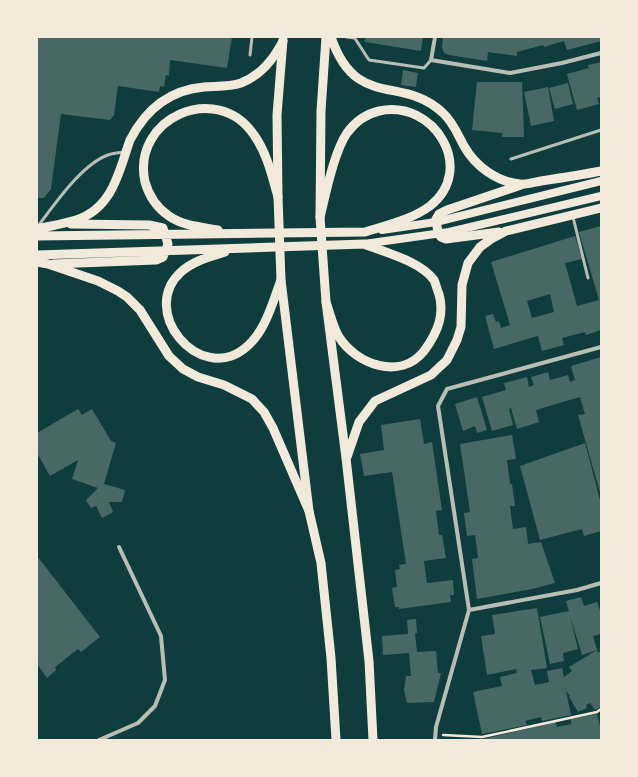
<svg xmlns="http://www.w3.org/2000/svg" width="638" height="777" viewBox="0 0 638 777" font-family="Poppins,sans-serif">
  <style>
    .building { fill: #486865; fill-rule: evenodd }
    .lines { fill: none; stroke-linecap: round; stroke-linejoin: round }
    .path { stroke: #f1e9da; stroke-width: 2.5 }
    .service { stroke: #b8beb3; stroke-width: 3 }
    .minor { stroke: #b8beb3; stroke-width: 4 }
    .secondary { stroke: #f1e9da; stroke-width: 8 }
    .primary { stroke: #f1e9da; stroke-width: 9 }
    .trunk { stroke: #f1e9da; stroke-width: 9 }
  </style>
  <rect width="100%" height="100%" fill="#0f3d3e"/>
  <!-- building -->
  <path class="building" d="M37 37H232L227 68 170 60 169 76 166 75 164 87 160 86 159 92 118 86 114 115 110 120 61 114 51 189 44 198H37Z
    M366 37H423L421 51 365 42Z
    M443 37H601V41L567 50 564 41 544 47 543 45 517 52V56L488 52 487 61 449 55 444 53 442 48Z
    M601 62V97L597 98 599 104 577 110 567 74 589 68 588 65Z
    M403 70 418 73 416 87 401 85Z
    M477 82H522L524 137H502V133L472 130Z
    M568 83 573 104 555 109 549 88Z
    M548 87 554 121 531 126 524 92Z
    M601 226V330L586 335 585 332 562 338 564 345 542 351 538 336 494 349 485 316 493 314 496 322 499 321 501 328 510 325 491 262 575 236 582 259 565 263 577 306 599 300 579 232ZM550 294 554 312 532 318 527 301Z
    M601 357V496L578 415 585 414 580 397 536 410 539 422 517 429 511 408 509 409 513 425 492 431 482 397 506 390 504 383 527 377 529 387 534 385 531 377 548 372 550 380 568 375 570 382 575 380 571 366Z
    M477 397 487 430 477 433 475 426 463 431 455 404Z
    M78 409 82 415 92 409 111 441 116 443 104 484 125 490 122 502H109L113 512 102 518 96 506 91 508 86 500 98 488 72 479 78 460 50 476 37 453V433Z
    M420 419 424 444 432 442 442 510 436 511 439 535H442L446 558 424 561 427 583 453 580 454 595H450L451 602 399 609V607H395L392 588 397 587 395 570 400 569 399 565 406 564 392 472 364 476 360 454 384 450 381 425Z
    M512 435 516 459 507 460 510 484H512L515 506H510L513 529 526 527 528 544 541 542 555 583 532 589 477 599 472 559 478 558 475 535 467 536 464 513 470 512 460 444Z
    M585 443 601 504V531L584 536 582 529 540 540 520 466Z
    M37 556 100 637 81 652 78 649 55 667 56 670 47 678 37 664V660L39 659 37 657Z
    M581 597 584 606 597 602 601 613V634L593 636 597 650 582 655 570 616 578 649 563 653 564 661 550 664 540 617 569 611 566 601Z
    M537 608 547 668 531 670 535 685 549 682 547 671 562 668 564 677 572 671 569 667 597 650 598 653 601 651V707L595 710 590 703 586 705 587 708 578 712 569 697 570 696 566 691 571 715 542 721 541 717 525 721 527 725 482 734 473 692 502 686 500 677 517 673 516 669 487 675 481 636 495 634 492 615Z
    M416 619 417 633H415L417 652 436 651 438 673H441L434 702 407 703 404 690 406 676H411L409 653 383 655 382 636 408 634 407 620Z
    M597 714 601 730V740H483V739L556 722 557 727 571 724V719Z"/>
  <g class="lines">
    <!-- path -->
    <path class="path" d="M443 735 482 737 597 712 601 709"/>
    <!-- service -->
    <path class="service" d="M347 37 354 38
      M354 37 369 60 424 68 431 60
      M250 55 252 37
      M511 159 601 130
      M573 217 588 278
      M38 226C55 204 82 164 108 155 113 153 119 153 124 152"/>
    <!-- minor -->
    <path class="minor" d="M435 37 431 60 510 73 562 63 601 53
      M469 610 577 590 601 583
      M99 740 138 723 155 706 165 680 161 636 119 547
      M435 740 436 727 469 610 438 406 447 389 601 347"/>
    <!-- secondary -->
    <path class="secondary" d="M382 230 436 222 601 181
      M364 244 449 232 601 196"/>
    <!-- primary -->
    <path class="primary" d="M326 37 321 111 320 217 326 302 346 458 369 661 373 740
      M331 37C356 111 402 74 443 113 453 122 458 135 464 146 475 166 497 182 520 184 526 185 535 182 541 181 561 178 581 175 601 171
      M283 40 277 115 278 197 281 280 309 511 321 563 331 658 336 740
      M499 232 446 239 441 237 438 233 436 219 439 214 447 210 521 185
      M347 457 359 422 375 401 431 375 447 360 457 340 461 327 462 285 468 263 480 247 491 239 506 231 601 208"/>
    <!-- trunk -->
    <path class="trunk" d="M37 229C50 226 63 224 76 220 113 208 119 171 130 140 146 109 169 90 204 87 216 86 229 87 241 83 261 75 273 60 283 41
      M218 230C202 227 183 226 169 216 157 208 149 196 145 182 131 118 217 80 254 135 267 153 272 176 278 197
      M37 236 365 232C387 225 411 220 430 206 477 169 434 99 379 111 366 114 355 122 347 133 334 152 326 193 320 217
      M225 252C209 257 193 261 181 272 138 311 199 384 244 349 265 333 272 304 281 280
      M37 255 364 244C384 252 420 261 434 280 436 284 437 290 439 294 443 309 441 322 434 335 431 341 428 346 424 351 400 381 356 364 339 337 333 327 330 313 326 302
      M37 262 48 264 98 281 118 291 127 297 140 310 169 356 183 369 198 377 224 385 252 399 264 412 273 428 309 511
      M53 264 156 260 163 257 168 244 163 228 149 225 71 224"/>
  </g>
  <!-- border -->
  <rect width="638" height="777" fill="none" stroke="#f1e9da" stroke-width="76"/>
</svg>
